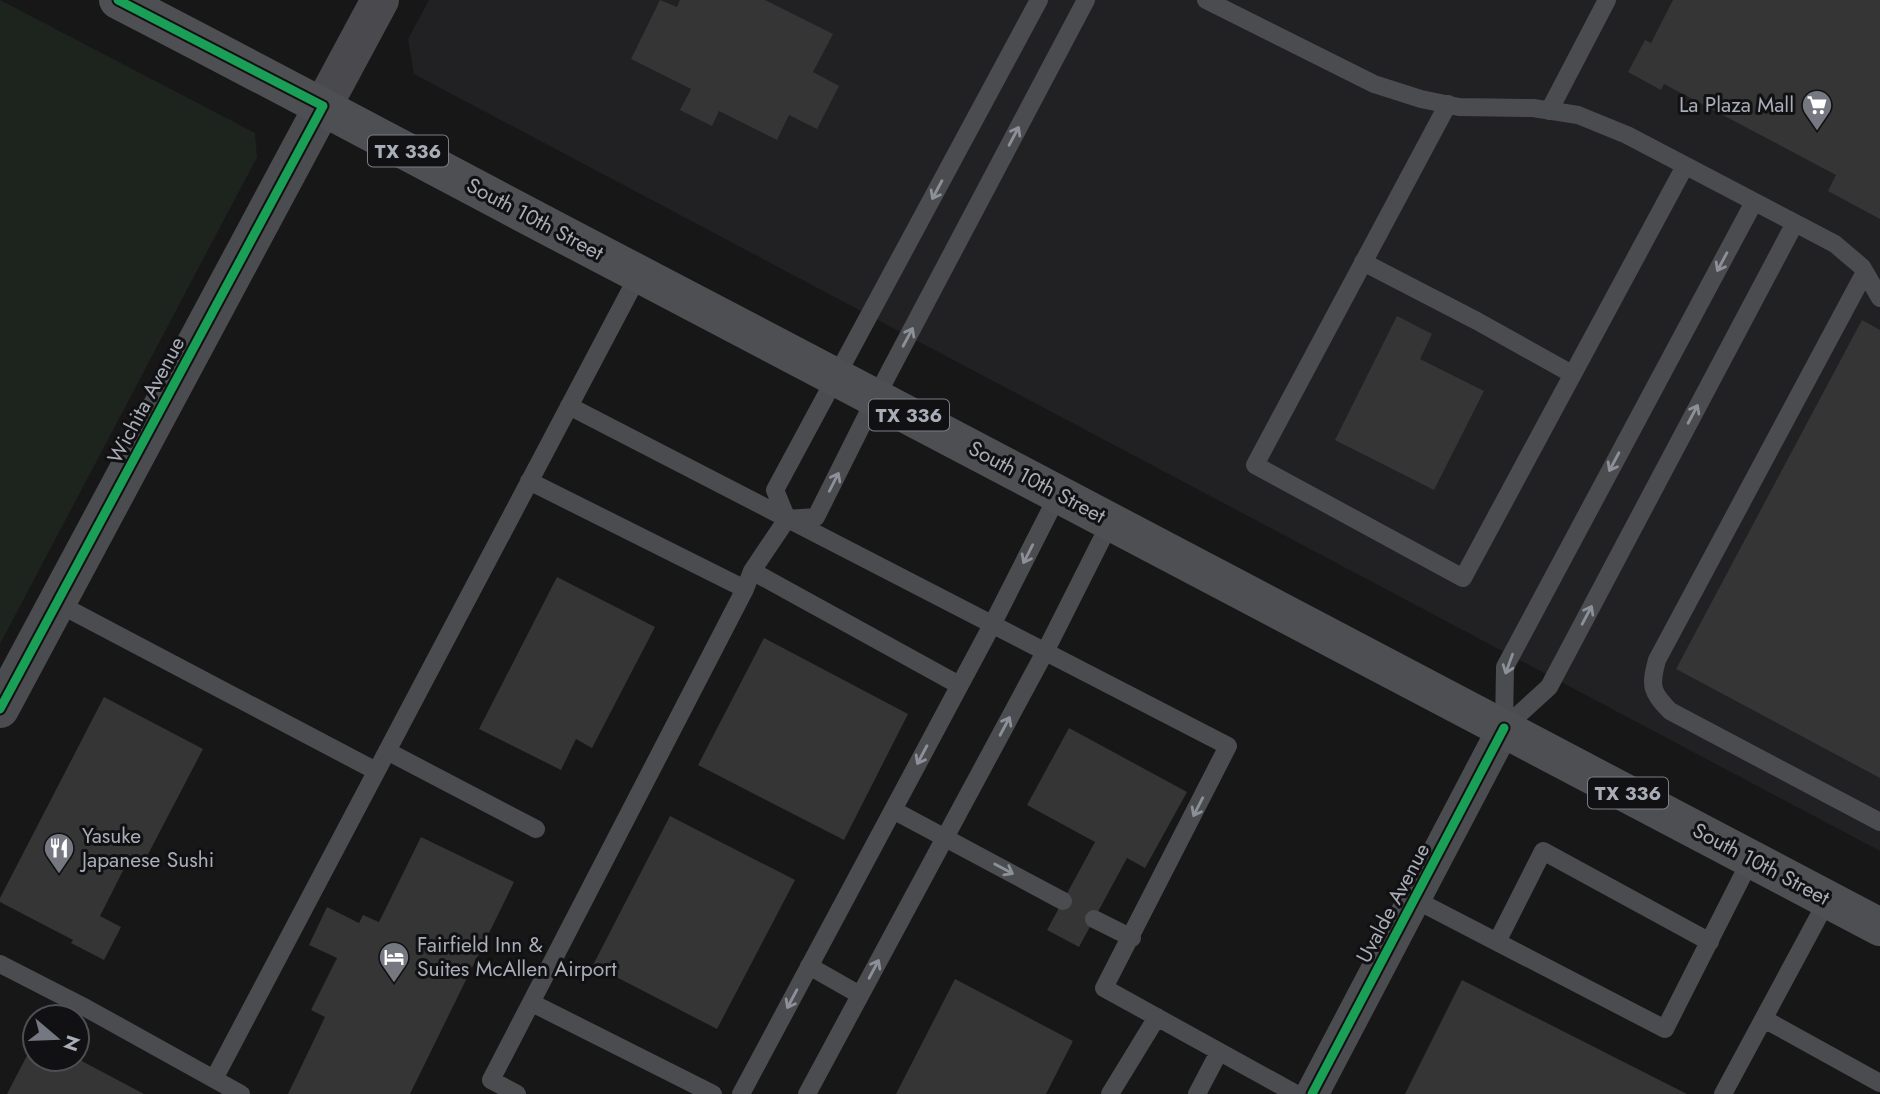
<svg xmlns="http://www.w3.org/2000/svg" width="1880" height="1094" viewBox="0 0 1880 1094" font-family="Jost,sans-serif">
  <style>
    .built { fill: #212123 }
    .green { fill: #1d241e }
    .building { fill: #353536 }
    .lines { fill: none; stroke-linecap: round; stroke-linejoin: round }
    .service { stroke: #4b4c50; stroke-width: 18 }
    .minor { stroke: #4b4c50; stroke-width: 33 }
    .tertiary { stroke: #4b4c50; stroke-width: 38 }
    .secondary { stroke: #4a4a4e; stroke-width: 38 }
    .primary { stroke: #4d4f52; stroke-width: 38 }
    .cycleway-casing { stroke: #111113; stroke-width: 13 }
    .cycleway { stroke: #1a9f57; stroke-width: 9 }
    .oneway { stroke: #8c9099 }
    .labels { text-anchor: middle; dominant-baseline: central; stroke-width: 6; stroke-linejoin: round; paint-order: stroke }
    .shield { fill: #111113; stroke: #7b7e86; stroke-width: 2 }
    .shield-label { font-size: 19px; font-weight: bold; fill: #a8adb8 }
    .poi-label { font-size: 21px; fill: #a8adb8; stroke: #111113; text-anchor: start }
    .street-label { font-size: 21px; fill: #a8adb8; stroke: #111113 }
  </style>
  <rect width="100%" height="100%" fill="#171717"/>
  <!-- built -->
  <path class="built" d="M429 0H1880V851L414 74 408 39Z"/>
  <!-- green -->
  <path class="green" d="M0 0 255 133 257 157 0 644Z"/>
  <!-- building -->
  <path class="building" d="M660 0 677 7 680 0H765L833 34 813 72 839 86 817 129 789 115 777 140 719 111 712 126 680 110 691 89 631 59Z
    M1673 0H1880V219L1828 191 1836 175 1664 84 1661 90 1628 72 1645 40 1651 43Z
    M1397 316 1432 334 1420 359 1484 391 1434 490 1335 440Z
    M1862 320 1880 330V778L1676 669Z
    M557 577 655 627 592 748 576 739 561 770 479 729Z
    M764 638 908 714 844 840 698 765Z
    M104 697 203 749 144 862 131 855 100 916 121 927 104 960 71 943 73 940 0 902V898Z
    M1069 728 1187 792 1145 868 1127 858 1079 947 1047 930 1095 842 1027 805Z
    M670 816 795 880 717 1029 593 965Z
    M421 837 514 882 410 1094H288L325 1017 311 1010 337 958 309 945 327 907 359 923 363 915 379 922Z
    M955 979 1073 1041 1046 1094H896Z
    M1462 980 1687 1094H1405Z
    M35 1040V1059H78L144 1094H7Z"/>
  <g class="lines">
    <!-- service -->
    <path class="service" d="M1206 0 1374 84 1421 99 1459 107 1533 108 1578 115 1627 135 1835 244 1862 267 1880 298
      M1448 104 1255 465 1463 578 1685 166
      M1549 111 1607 0
      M1363 262 1477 321 1572 374
      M1865 272 1657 660C1650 686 1651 692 1670 711L1880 822
      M569 406 1228 746 1104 988 1296 1094
      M529 481 745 589 752 571 787 519
      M787 519 816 517 876 397 1086 0
      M787 519 775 490 1039 0
      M752 571 959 685
      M57 603 376 771
      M1504 728 1505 667 1754 202
      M1504 728 1549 687 1795 223
      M387 751 536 829
      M893 810 1063 901
      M1414 899 1665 1029 1751 859
      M1094 919 1132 938
      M1497 942 1543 851 1710 942
      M0 964 86 1008 241 1094
      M809 966 860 995
      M532 1003 713 1094
      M1764 1019 1880 1083
      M214 1079 639 274
      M517 1094 491 1080 745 589
      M741 1094 992 625 1059 493
      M807 1094 1045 652 1111 521
      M1110 1094 1157 1017
      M1197 1094 1219 1052
      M1723 1094 1828 899"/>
    <!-- minor -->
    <path class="minor" d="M1312 1094 1504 728"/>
    <!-- tertiary -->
    <path class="tertiary" d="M0 709 323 106"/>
    <!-- secondary -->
    <path class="secondary" d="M323 106 380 0"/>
    <!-- primary -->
    <path class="primary" d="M118 0C293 90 466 184 641 275 1054 492 1467 708 1880 927"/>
    <!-- cycleway casing -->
    <g class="cycleway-casing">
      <path id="cycleway" d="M0 709 323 106 118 0
        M1312 1094 1504 728"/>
    </g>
    <!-- cycleway -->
    <use href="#cycleway" class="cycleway"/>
  </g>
  <!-- one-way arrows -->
  <defs><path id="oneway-shaft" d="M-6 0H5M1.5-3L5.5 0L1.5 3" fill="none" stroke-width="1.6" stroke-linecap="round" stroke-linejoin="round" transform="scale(1.75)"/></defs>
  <g class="oneway">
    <use href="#oneway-shaft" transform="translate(1014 136) rotate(-62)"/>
    <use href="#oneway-shaft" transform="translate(937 190) rotate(118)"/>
    <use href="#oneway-shaft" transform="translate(1722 262) rotate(118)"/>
    <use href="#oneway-shaft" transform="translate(908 337) rotate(-62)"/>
    <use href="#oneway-shaft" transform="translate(1693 414) rotate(-62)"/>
    <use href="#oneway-shaft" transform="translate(1614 462) rotate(118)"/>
    <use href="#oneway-shaft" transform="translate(834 482) rotate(-63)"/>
    <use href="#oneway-shaft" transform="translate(1028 554) rotate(117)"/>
    <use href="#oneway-shaft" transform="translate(1587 615) rotate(-62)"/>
    <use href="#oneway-shaft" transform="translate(1509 664) rotate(110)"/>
    <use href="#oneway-shaft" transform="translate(1005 726) rotate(-62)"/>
    <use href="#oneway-shaft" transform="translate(922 755) rotate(118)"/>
    <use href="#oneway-shaft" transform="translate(1198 807) rotate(117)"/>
    <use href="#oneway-shaft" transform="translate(1004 869) rotate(28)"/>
    <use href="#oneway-shaft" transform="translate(874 969) rotate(-62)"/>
    <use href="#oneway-shaft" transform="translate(792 999) rotate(118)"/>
  </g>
  <!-- icons -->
  <defs>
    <g id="supermarket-pin" transform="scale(1.575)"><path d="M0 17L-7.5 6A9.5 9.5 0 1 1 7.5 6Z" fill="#757880" stroke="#111113"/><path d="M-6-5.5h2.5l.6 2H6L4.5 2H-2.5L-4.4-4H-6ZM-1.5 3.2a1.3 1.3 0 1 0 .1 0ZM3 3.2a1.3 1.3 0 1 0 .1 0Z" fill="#fff"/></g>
    <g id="restaurant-pin" transform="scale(1.575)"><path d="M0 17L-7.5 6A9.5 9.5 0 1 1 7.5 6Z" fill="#757880" stroke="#111113"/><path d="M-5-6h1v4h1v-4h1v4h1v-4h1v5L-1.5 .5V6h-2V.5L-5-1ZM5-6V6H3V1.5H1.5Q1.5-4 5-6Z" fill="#fff"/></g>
    <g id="hotel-pin" transform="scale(1.575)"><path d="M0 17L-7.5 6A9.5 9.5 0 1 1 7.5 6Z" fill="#757880" stroke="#111113"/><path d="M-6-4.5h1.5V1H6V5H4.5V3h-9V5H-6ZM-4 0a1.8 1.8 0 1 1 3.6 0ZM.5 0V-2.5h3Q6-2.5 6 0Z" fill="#fff"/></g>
  </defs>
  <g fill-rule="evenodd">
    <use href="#supermarket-pin" x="1817" y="105"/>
    <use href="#restaurant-pin" x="59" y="848"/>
    <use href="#hotel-pin" x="394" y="957"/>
  </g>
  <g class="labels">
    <!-- shield labels -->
    <g class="shield">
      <rect x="368" y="135.5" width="80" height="31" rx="5"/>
      <rect x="869" y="399.5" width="80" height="31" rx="5"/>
      <rect x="1588" y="777.5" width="80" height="31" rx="5"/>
    </g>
    <g class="shield-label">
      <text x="408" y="151">TX 336</text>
      <text x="909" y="415">TX 336</text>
      <text x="1628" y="793">TX 336</text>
    </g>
    <!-- poi labels -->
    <g class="poi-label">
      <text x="1794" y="105" text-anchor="end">La Plaza Mall</text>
      <text x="82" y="836">Yasuke<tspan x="82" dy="24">Japanese Sushi</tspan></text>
      <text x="417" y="945">Fairfield Inn &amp;<tspan x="417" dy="24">Suites McAllen Airport</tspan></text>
    </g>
    <!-- street labels -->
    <g class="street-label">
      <text transform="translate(535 219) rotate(28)">South 10th Street</text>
      <text transform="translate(146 400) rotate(-62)">Wichita Avenue</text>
      <text transform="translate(1037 482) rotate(28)">South 10th Street</text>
      <text transform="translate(1761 864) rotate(28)">South 10th Street</text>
      <text transform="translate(1393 903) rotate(-62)">Uvalde Avenue</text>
    </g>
  </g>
  <!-- north arrow -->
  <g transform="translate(56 1038) rotate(109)"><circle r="33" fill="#111113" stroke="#4d4f55" stroke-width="2"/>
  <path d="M0-5L12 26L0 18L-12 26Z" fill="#757880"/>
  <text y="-10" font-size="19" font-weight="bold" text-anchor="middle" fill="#a8adb8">N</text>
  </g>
</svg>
